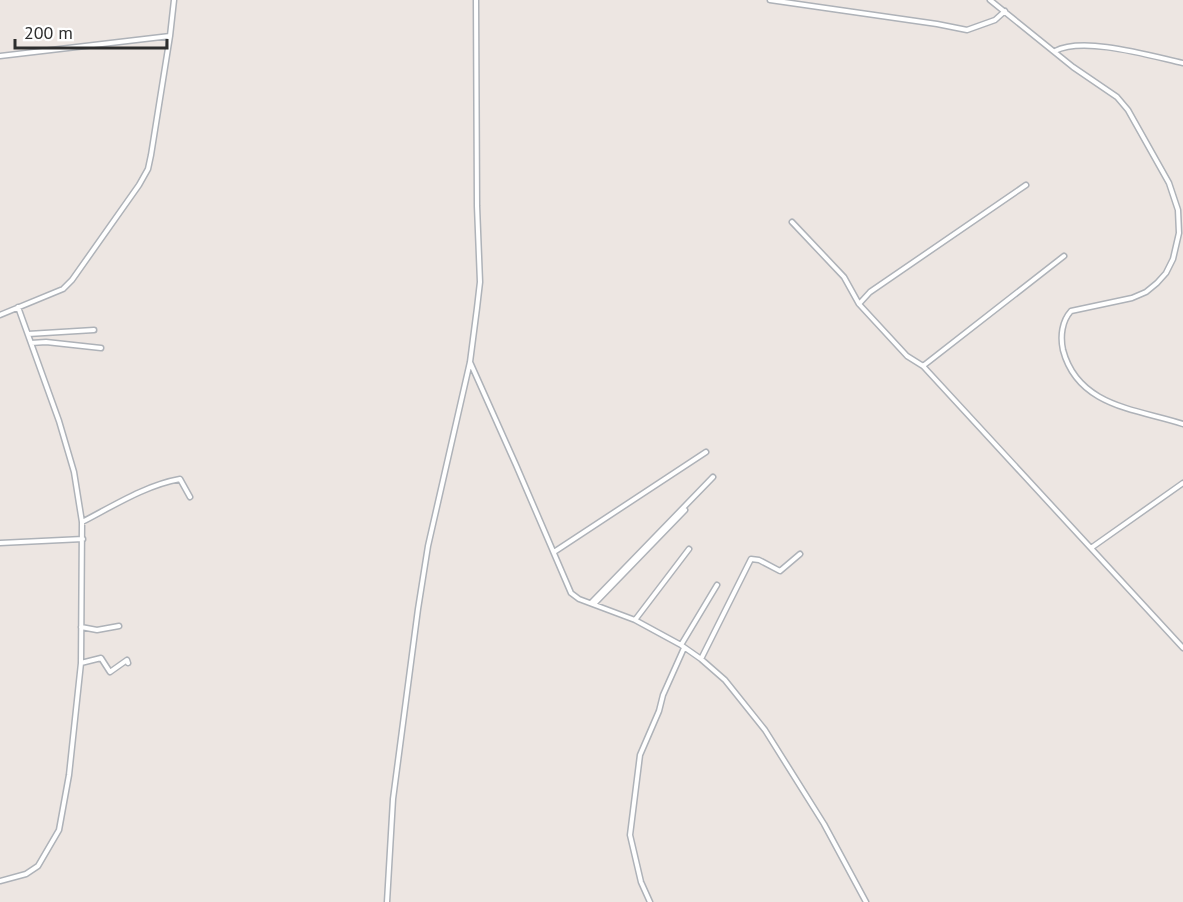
<svg xmlns="http://www.w3.org/2000/svg" width="1183" height="902" viewBox="0 0 1183 902" font-family="'PT Sans',sans-serif">
  <style>
    .lines { fill: none; stroke-linecap: round; stroke-linejoin: round }
    .street-casing { stroke: #aeb2b8; stroke-width: 7 }
    .street { stroke: #fff; stroke-width: 4 }
  </style>
  <rect width="100%" height="100%" fill="#ede6e2"/>
  <g class="lines">
    <!-- street casing -->
    <g class="street-casing">
      <path id="street" d="M770 0 937 24 967 30 995 20 1005 11
        M990 0 1073 67 1117 97 1128 110 1169 183 1178 210 1179 233 1173 259 1166 273 1157 283 1146 292 1132 298 1071 311C1062 321 1060 336 1063 350 1078 407 1137 409 1183 424
        M1055 51C1084 36 1151 56 1183 63
        M0 56 170 36
        M792 222 844 277 859 304 907 356 923 366 1183 648
        M859 304 870 292 1026 185
        M0 315 63 289 72 280 139 185 148 169 151 155 170 36 174 0
        M28 334 94 330
        M31 343 46 342 101 348
        M470 362 516 465 571 593 579 599 635 620 681 645 701 659 725 680 765 730 824 824 866 902
        M923 366 1064 256
        M82 522C113 506 146 485 180 479L190 497
        M0 543 83 539
        M1091 548 1183 483
        M554 552 706 452
        M591 603 713 477
        M594 604 685 510
        M635 620 689 549
        M81 627 97 630 119 626
        M681 645 717 585
        M701 659 751 559 759 560 780 571 800 554
        M81 663 101 658 110 672 127 660 128 663
        M0 881 26 874 38 866 59 830 69 775 81 663 82 522 74 472 59 421 18 307
        M387 902 393 799 418 609 428 546 470 362 477 308 480 282 477 206 476 0
        M650 902 641 882 630 835 640 755 659 711 663 695 684 648"/>
    </g>
    <!-- street -->
    <use href="#street" class="street"/>
  </g>
  <!-- scale -->
  <path d="M15 39v9h152v-9" fill="none" stroke="#2d2d2d" stroke-width="3"/>
  <text x="24" y="39" font-size="18" fill="#2d2d2d" stroke="#ffffff" stroke-width="4.5" paint-order="stroke">200 m</text>
</svg>
